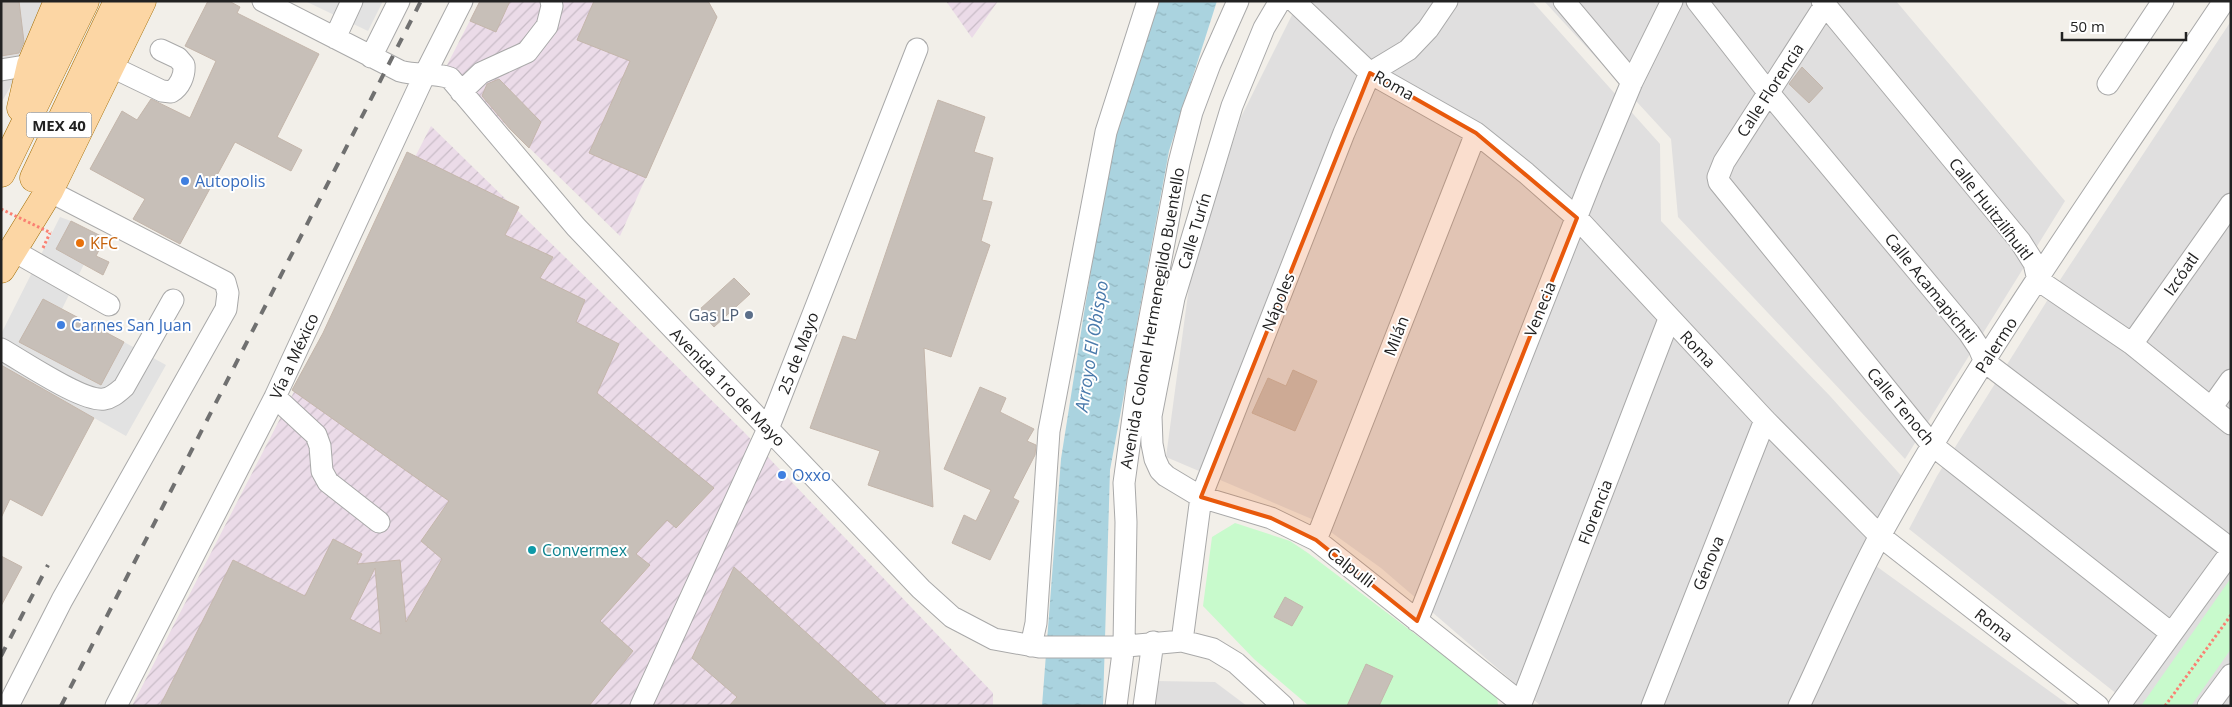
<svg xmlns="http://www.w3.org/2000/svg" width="2232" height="707" viewBox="0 0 2232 707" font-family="'Open Sans',sans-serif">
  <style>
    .residential { fill: #e0dfdf }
    .industrial { fill: url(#industrial-furrows) }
    .park { fill: #c8facc }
    .parking { fill: #e2e2e2 }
    .water { fill: url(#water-ripples) }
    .building { fill: #c7bfb8; stroke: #c4b6ab; fill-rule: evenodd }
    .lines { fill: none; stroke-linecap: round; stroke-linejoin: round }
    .minor-casing { stroke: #a9a9a9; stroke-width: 23 }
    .major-casing { stroke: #a06b00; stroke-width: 29 }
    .path { stroke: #fa8072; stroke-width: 3; stroke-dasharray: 2.5 2.5; stroke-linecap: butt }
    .minor { stroke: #fff; stroke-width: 21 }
    .major { stroke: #fcd6a4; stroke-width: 28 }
    .rail { stroke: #707070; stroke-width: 4; stroke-dasharray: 10 10; stroke-linecap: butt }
    .path-bridge { stroke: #fa8072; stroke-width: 3; stroke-dasharray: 2.5 2.5; stroke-linecap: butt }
    .marked { fill: #e8590c; fill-opacity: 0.2; stroke: #e8590c; stroke-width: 4; stroke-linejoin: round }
    .shop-dot { fill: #3f7fe0; stroke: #fff; stroke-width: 2 }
    .food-dot { fill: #e8710a; stroke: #fff; stroke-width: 2 }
    .service-dot { fill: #5c6f8a; stroke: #fff; stroke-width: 2 }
    .culture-dot { fill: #0f9aa8; stroke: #fff; stroke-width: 2 }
    .labels { text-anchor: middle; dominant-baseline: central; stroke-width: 4; stroke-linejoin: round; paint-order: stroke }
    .shield { fill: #fff; stroke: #646464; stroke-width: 1 }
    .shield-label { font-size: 15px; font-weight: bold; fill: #222 }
    .street-label { font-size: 16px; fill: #222; stroke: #fff }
    .shop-label { font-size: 16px; fill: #366cbe; stroke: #fff; text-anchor: start }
    .food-label { font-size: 16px; fill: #c56008; stroke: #fff; text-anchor: start }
    .service-label { font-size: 16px; fill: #4e5e75; stroke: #fff; text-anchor: end }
    .culture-label { font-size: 16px; fill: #0d838f; stroke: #fff; text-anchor: start }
    .water-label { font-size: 18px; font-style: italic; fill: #4a7aab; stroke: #fff }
  </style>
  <defs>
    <pattern id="industrial-furrows" width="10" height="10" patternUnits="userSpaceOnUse" patternTransform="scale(1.25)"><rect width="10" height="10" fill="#ebdbe8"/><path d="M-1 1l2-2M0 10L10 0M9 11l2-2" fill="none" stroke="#c9bcc7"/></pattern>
    <pattern id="water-ripples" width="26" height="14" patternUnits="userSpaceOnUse" patternTransform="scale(1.25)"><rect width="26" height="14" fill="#aad3df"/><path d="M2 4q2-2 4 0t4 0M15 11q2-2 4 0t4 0" fill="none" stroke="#92b5bf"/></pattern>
  </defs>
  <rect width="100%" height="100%" fill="#f2efe9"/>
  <!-- residential -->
  <path class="residential" d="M1 1H43L30 53 1 103Z
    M1299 1H1532L1660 144 1661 221 1830 396 1905 480 1858 553 2070 706H1541L1381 568 1314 520 1166 457 1191 272 1241 117Z
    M1544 1H1896L2065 201 1905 459 1678 217 1671 139Z
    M2231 21V706H2132L1909 529 1937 476 2062 277Z
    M1155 681 1215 682 1247 706H1154Z"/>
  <!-- industrial -->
  <path class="industrial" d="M480 1H707L717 17 620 236 446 67Z
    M946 1H998L972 38Z
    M431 126 744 432 993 693V706H132Z"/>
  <!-- park -->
  <path class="park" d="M1235 523 1290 541 1308 553 1497 696 1498 706H1309L1254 659 1203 606 1212 537Z
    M2231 578V649L2191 706H2141Z"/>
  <!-- parking -->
  <path class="parking" d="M305 1H383L368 31Z
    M60 217 71 221 56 249 84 264 62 309 43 299 20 342 100 385 124 342 166 365 126 436 1 365V334Z"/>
  <!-- water -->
  <path class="water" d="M1157 1H1217L1169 151 1110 470 1103 706H1042L1061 459 1112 136Z"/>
  <!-- building -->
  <path class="building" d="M1 1H19L24 42 19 53 1 56Z
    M208 1H229L240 7 237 13 319 54 277 137 302 150 291 171 235 142 180 244 133 219 145 199 90 169 122 111 137 120 151 99 190 118 216 61 185 46Z
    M480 1H510L496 32 470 21Z
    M594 1H708L717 17 646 178 589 153 630 61 577 40Z
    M1802 67 1823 88 1809 103 1789 84Z
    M499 79 541 122 529 148 510 129 482 96 487 84Z
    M938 100 985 117 974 152 993 158 982 200 992 202 981 241 990 245 951 357 924 348 933 507 868 485 880 451 810 428 843 336 856 340Z
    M407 152 519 207 505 235 553 257 540 278 585 300 576 322 619 344 597 393 714 488 676 528 667 520 636 554 650 565 600 621 633 651 589 706H160L233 560 305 596 333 539 362 554 357 564 400 560 406 622 442 559 421 541 449 501 292 390 323 333ZM375 568 381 634 350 619Z
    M71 221 105 238 96 256 109 262 103 275 56 249Z
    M734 278 750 294 714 327 699 310Z
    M43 299 124 342 101 385 19 342Z
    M1 365 94 418 42 516 10 499 1 518Z
    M1293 370 1317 381 1295 431 1252 413 1268 378 1286 386Z
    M980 387 1006 398 1000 412 1034 429 1027 441 1036 445 1035 455 1013 498 1019 501 990 560 952 543 964 515 976 521 991 490 944 469Z
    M1 556 22 567 1 606Z
    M734 567 887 706H729L737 697 692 658Z
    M1285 597 1303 607 1292 626 1274 617Z
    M1366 664 1393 676 1379 706H1347Z"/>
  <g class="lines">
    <!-- minor casing -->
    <g class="minor-casing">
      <path id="minor" d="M263 1 400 71C417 76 433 72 450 78L576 227 921 589 952 617 994 639 1039 647H1116L1182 641 1213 649 1236 663 1283 706
        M1280 1 1264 28 1232 106 1174 298 1151 416 1152 444 1155 459 1160 470 1166 476 1201 497 1271 518 1316 540 1521 703
        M1294 1 1370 73 1476 133 1526 173 1577 218 1765 420 1880 536 2098 706
        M1564 1 1632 82
        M1697 1 1768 92 1969 333 1979 348 1985 362 2231 549
        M1822 1 2020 241 2034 263 2038 280 2132 344 2231 424
        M1825 5 1724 162 1718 177 1719 182 1932 445 2171 633
        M335 38 352 1
        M371 57 399 1
        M110 66 162 91 171 92C180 87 185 75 184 65L178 58 161 50
        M1 70 31 65
        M2108 84 2163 1
        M461 92 481 73 527 52 547 26 552 6 551 1
        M14 251 109 305
        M2132 344 2231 204
        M1 349C23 361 82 402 104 399 112 398 118 392 124 387L173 300
        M275 397 316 435 320 446 322 471 328 482 379 522
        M2211 408 2231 380
        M1316 540 1476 133
        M1417 621 1592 178 1632 82 1672 1
        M1182 641 1201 497 1344 133 1370 73 1408 50 1428 29 1447 1
        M1031 646 1036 623 1049 431 1106 132 1148 1
        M8 706 62 600 226 309 228 293 225 282 49 191
        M116 706 275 397 425 74 462 1
        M641 706 768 429 917 49
        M1116 706 1124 645 1126 522 1124 483 1138 381 1179 163 1192 112 1210 64 1238 1
        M1144 706 1153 642
        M1520 706 1669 319
        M1652 706 1765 420
        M1799 706C1826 649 1851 589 1881 534 1984 349 2107 176 2224 1
        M2119 706 2231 552
        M2208 706 2231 675"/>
    </g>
    <!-- major casing -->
    <g class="major-casing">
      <path id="major" d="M21 108 31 65 58 1
        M1 173 85 1
        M34 178 118 1
        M1 269 49 191 142 1"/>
    </g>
    <!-- path -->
    <path class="path" d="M43 248 50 233
      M2165 706 2231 615"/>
    <!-- minor -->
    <use href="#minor" class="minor"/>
    <!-- major -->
    <use href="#major" class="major"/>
    <!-- rail -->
    <path class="rail" d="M1 656 48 565
      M61 706 421 1"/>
    <!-- path-bridge -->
    <path class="path-bridge" d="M1 209 51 233"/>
  </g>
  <!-- marked area -->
  <path class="marked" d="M1370 73 1476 133 1577 218 1417 621 1316 540 1271 518 1201 497Z"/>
  <!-- markers -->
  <g class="shop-dot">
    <circle cx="185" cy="181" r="5"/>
    <circle cx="61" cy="325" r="5"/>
    <circle cx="782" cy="475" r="5"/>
  </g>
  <circle class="food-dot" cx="80" cy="243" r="5"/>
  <circle class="service-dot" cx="749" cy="315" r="5"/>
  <circle class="culture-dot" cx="532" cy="550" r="5"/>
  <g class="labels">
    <!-- shield labels -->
    <rect class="shield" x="26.5" y="112.5" width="65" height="25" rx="4"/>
    <g class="shield-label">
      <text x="59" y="125">MEX 40</text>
    </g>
    <!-- street labels -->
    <g class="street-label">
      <text transform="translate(1394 85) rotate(29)">Roma</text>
      <text transform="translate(1770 90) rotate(-57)">Calle Florencia</text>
      <text transform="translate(1991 209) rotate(52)">Calle Huitzilíhuitl</text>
      <text transform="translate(1194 231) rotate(-73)">Calle Turín</text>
      <text transform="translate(2181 274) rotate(-55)">Izcóatl</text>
      <text transform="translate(1931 288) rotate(51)">Calle Acamapichtli</text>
      <text transform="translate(1278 302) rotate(-68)">Nápoles</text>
      <text transform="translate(1540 309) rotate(-68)">Venecia</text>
      <text transform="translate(1152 318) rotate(-80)">Avenida Colonel Hermenegildo Buentello</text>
      <text transform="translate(1396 336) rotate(-69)">Milán</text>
      <text transform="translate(1996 345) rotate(-57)">Palermo</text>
      <text transform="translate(1698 349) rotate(47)">Roma</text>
      <text transform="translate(798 353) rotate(-69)">25 de Mayo</text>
      <text transform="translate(294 356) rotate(-65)">Vía a México</text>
      <text transform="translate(728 387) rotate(46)">Avenida 1ro de Mayo</text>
      <text transform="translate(1901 406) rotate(50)">Calle Tenoch</text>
      <text transform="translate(1595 512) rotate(-69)">Florencia</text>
      <text transform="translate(1708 563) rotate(-68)">Génova</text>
      <text transform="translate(1351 567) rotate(38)">Calpulli</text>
      <text transform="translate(1994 625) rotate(38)">Roma</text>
    </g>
    <!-- shop labels -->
    <g class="shop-label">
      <text x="195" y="181">Autopolis</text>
      <text x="71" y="325">Carnes San Juan</text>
      <text x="792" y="475">Oxxo</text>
    </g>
    <!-- food labels -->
    <g class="food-label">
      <text x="90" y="243">KFC</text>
    </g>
    <!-- service labels -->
    <g class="service-label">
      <text x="739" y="315">Gas LP</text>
    </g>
    <!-- culture labels -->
    <g class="culture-label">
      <text x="542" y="550">Convermex</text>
    </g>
    <!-- water labels -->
    <g class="water-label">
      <text transform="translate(1091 346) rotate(-81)">Arroyo El Obispo</text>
    </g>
  </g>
  <!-- border -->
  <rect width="2232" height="707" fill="none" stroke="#222222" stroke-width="5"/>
  <!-- scale -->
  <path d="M2062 32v8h124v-8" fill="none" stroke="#222222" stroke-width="2.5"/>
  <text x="2070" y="32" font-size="15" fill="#222222" stroke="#ffffff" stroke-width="4" paint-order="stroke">50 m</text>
</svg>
